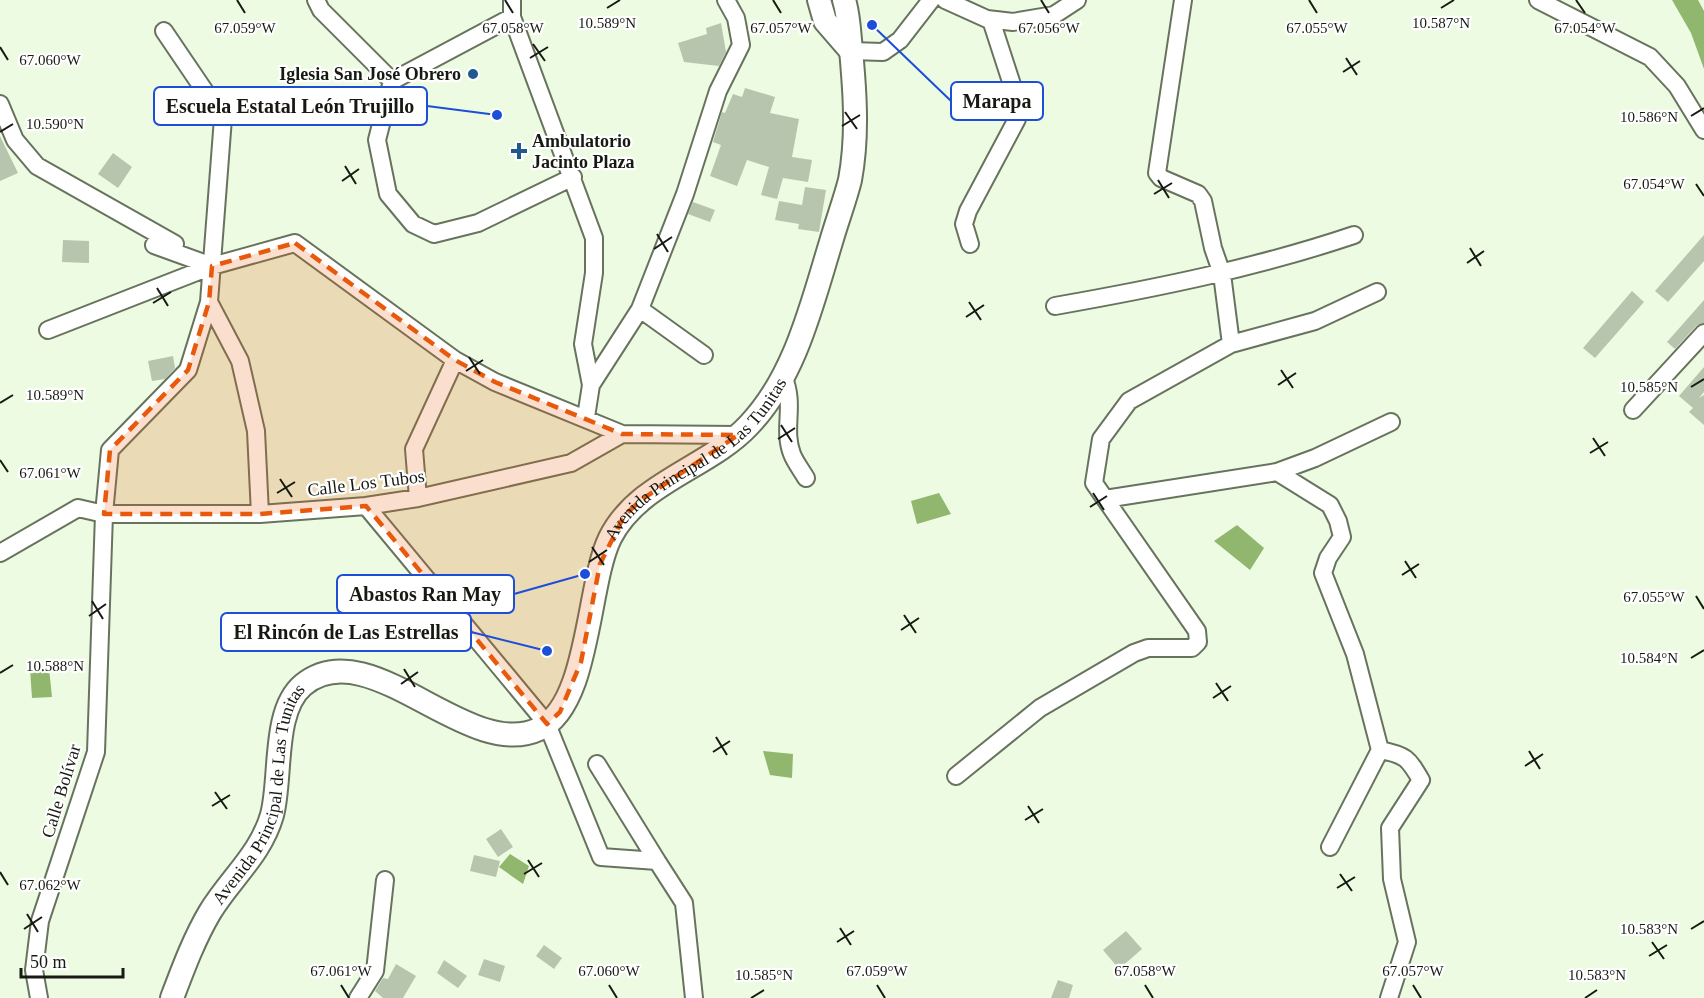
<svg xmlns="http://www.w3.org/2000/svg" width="1704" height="998" viewBox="0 0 1704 998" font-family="'Times New Roman',serif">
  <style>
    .water { fill: #91b76f }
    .building { fill: #b8c5ae }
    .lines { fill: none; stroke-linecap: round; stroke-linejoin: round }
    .street-casing { stroke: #68735e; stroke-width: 20 }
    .secondary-casing { stroke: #68735e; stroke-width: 26 }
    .street { stroke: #fff; stroke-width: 16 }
    .secondary { stroke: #fff; stroke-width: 22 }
    .marked { fill: #e8590c; fill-opacity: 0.2; stroke: #e8590c; stroke-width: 4.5; stroke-dasharray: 12 8; stroke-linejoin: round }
    .ticks { fill: none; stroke: #161a12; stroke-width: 2 }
    .poi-dot { fill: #205890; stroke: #fff; stroke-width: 2 }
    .labels { text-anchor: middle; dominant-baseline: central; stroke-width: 4.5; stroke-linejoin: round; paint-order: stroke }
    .poi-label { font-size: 18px; font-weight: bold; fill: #161a12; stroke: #fff; text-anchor: end }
    .street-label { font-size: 18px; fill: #161a12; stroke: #fff }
    .ticks-label { font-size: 15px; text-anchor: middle; fill: #161a12; stroke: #fff; stroke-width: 4.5; stroke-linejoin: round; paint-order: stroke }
    .leader { fill: none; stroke: #1d4ed8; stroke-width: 2 }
    .callout-dot { fill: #1d4ed8; stroke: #fff; stroke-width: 2 }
    .callout { fill: #fff; stroke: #1d4ed8; stroke-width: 2 }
    .callout-label { font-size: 20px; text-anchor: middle; font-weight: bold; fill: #161a12 }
  </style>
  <rect width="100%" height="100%" fill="#edfbe2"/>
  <!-- water -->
  <path class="water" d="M1672 0H1698L1704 11V69L1691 33Z
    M939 493 951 514 917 524 911 501Z
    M1237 525 1264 548 1250 570 1214 541Z
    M49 668 52 697 32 698 30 669Z
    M763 751 793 754 792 778 770 775Z
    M510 854 529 866 523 884 499 867Z"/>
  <!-- building -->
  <path class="building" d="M721 23 726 52 719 66 684 62 678 43 707 34 706 28Z
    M745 88 775 97 770 113 799 119 792 157 812 160 808 182 783 178 777 199 761 195 769 167 747 160 737 186 710 176 721 145 713 142 722 112 725 113 733 94 742 97Z
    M0 136 18 173 0 181Z
    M113 153 132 167 118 188 98 174Z
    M805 187 826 190 819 232 798 229 799 224 775 220 779 201 802 205Z
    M693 202 715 210 710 222 688 214Z
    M1704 235V261L1668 302 1655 291Z
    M63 240 89 241V263L62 262Z
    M1632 291 1644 302 1595 358 1583 348Z
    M1704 300V323L1696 326 1675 349 1667 342Z
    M173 356 175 368 165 379 152 381 148 361Z
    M1704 367V392L1699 398 1704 395V425L1689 412 1693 408 1679 396Z
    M501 829 513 847 498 857 486 839Z
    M474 855 500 861 496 877 470 871Z
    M1126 931 1142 949 1119 969 1103 950Z
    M544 945 562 958 554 969 536 956Z
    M484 959 505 966 500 982 478 975Z
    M444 960 467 976 458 988 437 973Z
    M396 964 416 976 403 998H383L375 991 383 978 388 979Z
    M1058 980 1073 985 1069 998H1051Z"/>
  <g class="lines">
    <!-- street casing -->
    <g class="street-casing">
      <path id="street" d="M316 0 321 10 392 81
        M512 0V17L594 238V273L583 344 591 385 586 417
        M945 0 987 19 1013 22 1054 15 1077 0
        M1538 0 1650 57 1677 86 1704 130
        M512 17 392 81 377 140 388 194 413 224 434 234 478 223 573 177
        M851 51 883 52 900 40 931 0
        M0 104 15 140 37 166 175 244
        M970 244 964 224 968 211 1017 119 1016 97 991 20
        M154 245 212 266 295 243 455 360 495 382 622 434 738 435
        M209 302 240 361 256 431 260 514
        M1055 306C1157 288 1256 268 1354 235
        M640 309 704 355
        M48 330 212 266
        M1231 344 1315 321 1377 292
        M783 376C796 405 782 428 792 454 795 462 802 471 806 478
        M591 385 640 309 685 194 718 91 741 45 736 18 726 0
        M1633 410 1704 333
        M1277 472 1315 458 1391 422
        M418 498 414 449 455 360
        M1105 499 1277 472 1330 505 1338 521 1342 537 1328 558 1323 573 1355 654 1380 750 1330 847
        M366 506 547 724 601 857 657 861 684 903 694 998
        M0 553 78 508 104 514H260L366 506 418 498 571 463 622 434
        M1380 750C1406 755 1408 758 1421 780L1390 828 1392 879 1407 942 1389 998
        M597 764 657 861
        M956 776 1040 708 1134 653 1148 648H1192L1198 642 1197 631 1094 483 1101 439 1129 401 1231 344 1222 274 1213 248 1203 201 1198 194 1161 178 1157 173 1183 0
        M39 998 34 970 40 921 96 752 104 514 110 450 188 370 209 302 223 118 164 31
        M358 998 375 971 385 880"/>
    </g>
    <!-- secondary casing -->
    <g class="secondary-casing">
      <g id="secondary">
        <path d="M819 0 825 21 851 51"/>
        <path id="s1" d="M172 998C183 969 194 939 210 912 230 879 261 854 272 815 282 778 272 711 303 685 370 630 467 763 539 729 590 705 587 585 610 538 638 482 709 468 749 425 795 377 812 304 831 242 837 221 845 200 850 180 858 137 855 93 851 50 849 33 849 16 844 0"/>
      </g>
    </g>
    <!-- street -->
    <use href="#street" class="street"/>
    <!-- secondary -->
    <use href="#secondary" class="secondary"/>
  </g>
  <!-- marked area -->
  <path class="marked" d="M295 243 455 360 495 382 622 434 738 435 641 500 624 516 600 564 581 662 560 712 547 724 366 506 260 514H104L110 450 188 370 209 302 212 266Z"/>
  <!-- ticks -->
  <path class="ticks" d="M237 0 245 13M505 0 513 13M773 0 781 13M1041 0 1049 13M1309 0 1317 13M1576 0 1585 13M607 8 620 0M1441 8 1454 0M533 44 545 61M0 47 8 60M530 58 548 47M1346 58 1357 75M1343 72 1360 61M845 112 857 129M1691 116 1704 108M842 126 860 115M0 132 13 124M345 166 356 184M1158 180 1169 198M342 181 359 169M1696 184 1704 196M1154 194 1172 183M657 234 668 252M1470 248 1481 266M654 249 672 237M1467 263 1484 251M157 288 168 306M969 302 981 320M153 303 171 292M966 317 984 305M469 357 480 374M1281 370 1293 388M466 371 483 360M1278 385 1296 373M1691 387 1704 379M0 403 13 395M781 425 792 442M1593 438 1605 456M778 439 795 428M1590 453 1608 442M0 460 8 472M280 479 292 497M277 493 295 482M1093 493 1104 510M1090 507 1107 496M592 547 604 565M1405 561 1416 578M589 562 607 550M1402 575 1419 564M1696 596 1704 609M92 601 103 619M904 615 916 633M89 616 106 604M901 630 919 618M1691 658 1704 650M404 669 415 687M0 673 13 665M1216 683 1228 701M401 684 418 672M1213 698 1231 686M716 737 727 755M1529 751 1540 769M713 752 730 741M1525 766 1543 754M215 792 227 809M212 806 230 795M1028 806 1039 823M1025 820 1043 809M528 860 539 877M0 872 8 885M524 874 542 863M1340 874 1352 891M1337 888 1355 877M27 914 38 932M840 928 851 945M24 929 42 917M1691 929 1704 921M837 942 854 931M1652 942 1664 959M1649 956 1667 945M341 985 349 998M609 985 617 998M877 985 885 998M1145 985 1153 998M1413 985 1421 998M751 998 764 990M1585 998 1597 990"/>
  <!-- markers -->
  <g class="poi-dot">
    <circle cx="473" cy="74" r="6"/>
    <path d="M516 142h6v6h6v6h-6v6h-6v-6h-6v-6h6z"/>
  </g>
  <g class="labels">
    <!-- poi labels -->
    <g class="poi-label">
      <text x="461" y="74">Iglesia San José Obrero</text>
      <text x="532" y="141" text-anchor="start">Ambulatorio<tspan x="532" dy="21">Jacinto Plaza</tspan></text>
    </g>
    <!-- street labels -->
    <g class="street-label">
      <text stroke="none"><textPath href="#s1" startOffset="926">Avenida Principal de Las Tunitas</textPath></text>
      <text transform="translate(366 483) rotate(-7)">Calle Los Tubos</text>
      <text transform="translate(61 791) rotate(-73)">Calle Bolívar</text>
      <text stroke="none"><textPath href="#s1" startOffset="225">Avenida Principal de Las Tunitas</textPath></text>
    </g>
  </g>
  <g class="ticks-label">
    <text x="607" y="28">10.589°N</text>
    <text x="1441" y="28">10.587°N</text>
    <text x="245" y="33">67.059°W</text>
    <text x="513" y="33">67.058°W</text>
    <text x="781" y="33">67.057°W</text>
    <text x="1049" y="33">67.056°W</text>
    <text x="1317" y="33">67.055°W</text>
    <text x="1585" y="33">67.054°W</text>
    <text x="50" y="65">67.060°W</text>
    <text x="1649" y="122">10.586°N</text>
    <text x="55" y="129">10.590°N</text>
    <text x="1654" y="189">67.054°W</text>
    <text x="1649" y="392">10.585°N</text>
    <text x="55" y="400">10.589°N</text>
    <text x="50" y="478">67.061°W</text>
    <text x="1654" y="602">67.055°W</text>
    <text x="1649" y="663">10.584°N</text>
    <text x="55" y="671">10.588°N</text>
    <text x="50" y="890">67.062°W</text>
    <text x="1649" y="934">10.583°N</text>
    <text x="341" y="976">67.061°W</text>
    <text x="609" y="976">67.060°W</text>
    <text x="877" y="976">67.059°W</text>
    <text x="1145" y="976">67.058°W</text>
    <text x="1413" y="976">67.057°W</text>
    <text x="764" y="980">10.585°N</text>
    <text x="1597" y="980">10.583°N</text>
  </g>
  <!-- callouts -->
  <path class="leader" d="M872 25L951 101M497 115L427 106M585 574L514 594M547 651L471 632"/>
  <g class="callout-dot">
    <circle cx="872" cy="25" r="6"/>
    <circle cx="497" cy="115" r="6"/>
    <circle cx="585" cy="574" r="6"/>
    <circle cx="547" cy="651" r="6"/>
  </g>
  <g class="callout">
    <rect x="951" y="82" width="92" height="38" rx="6"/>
    <rect x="154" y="87" width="273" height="38" rx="6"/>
    <rect x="337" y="575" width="177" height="38" rx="6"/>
    <rect x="221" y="613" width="250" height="38" rx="6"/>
  </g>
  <g class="callout-label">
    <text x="997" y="108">Marapa</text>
    <text x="290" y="113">Escuela Estatal León Trujillo</text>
    <text x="425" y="601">Abastos Ran May</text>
    <text x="346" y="639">El Rincón de Las Estrellas</text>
  </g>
  <!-- scale -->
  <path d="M21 968v9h102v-9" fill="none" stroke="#161a12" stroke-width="3"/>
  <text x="30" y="968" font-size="18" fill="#161a12" stroke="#ffffff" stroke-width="4.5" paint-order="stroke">50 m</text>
</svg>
